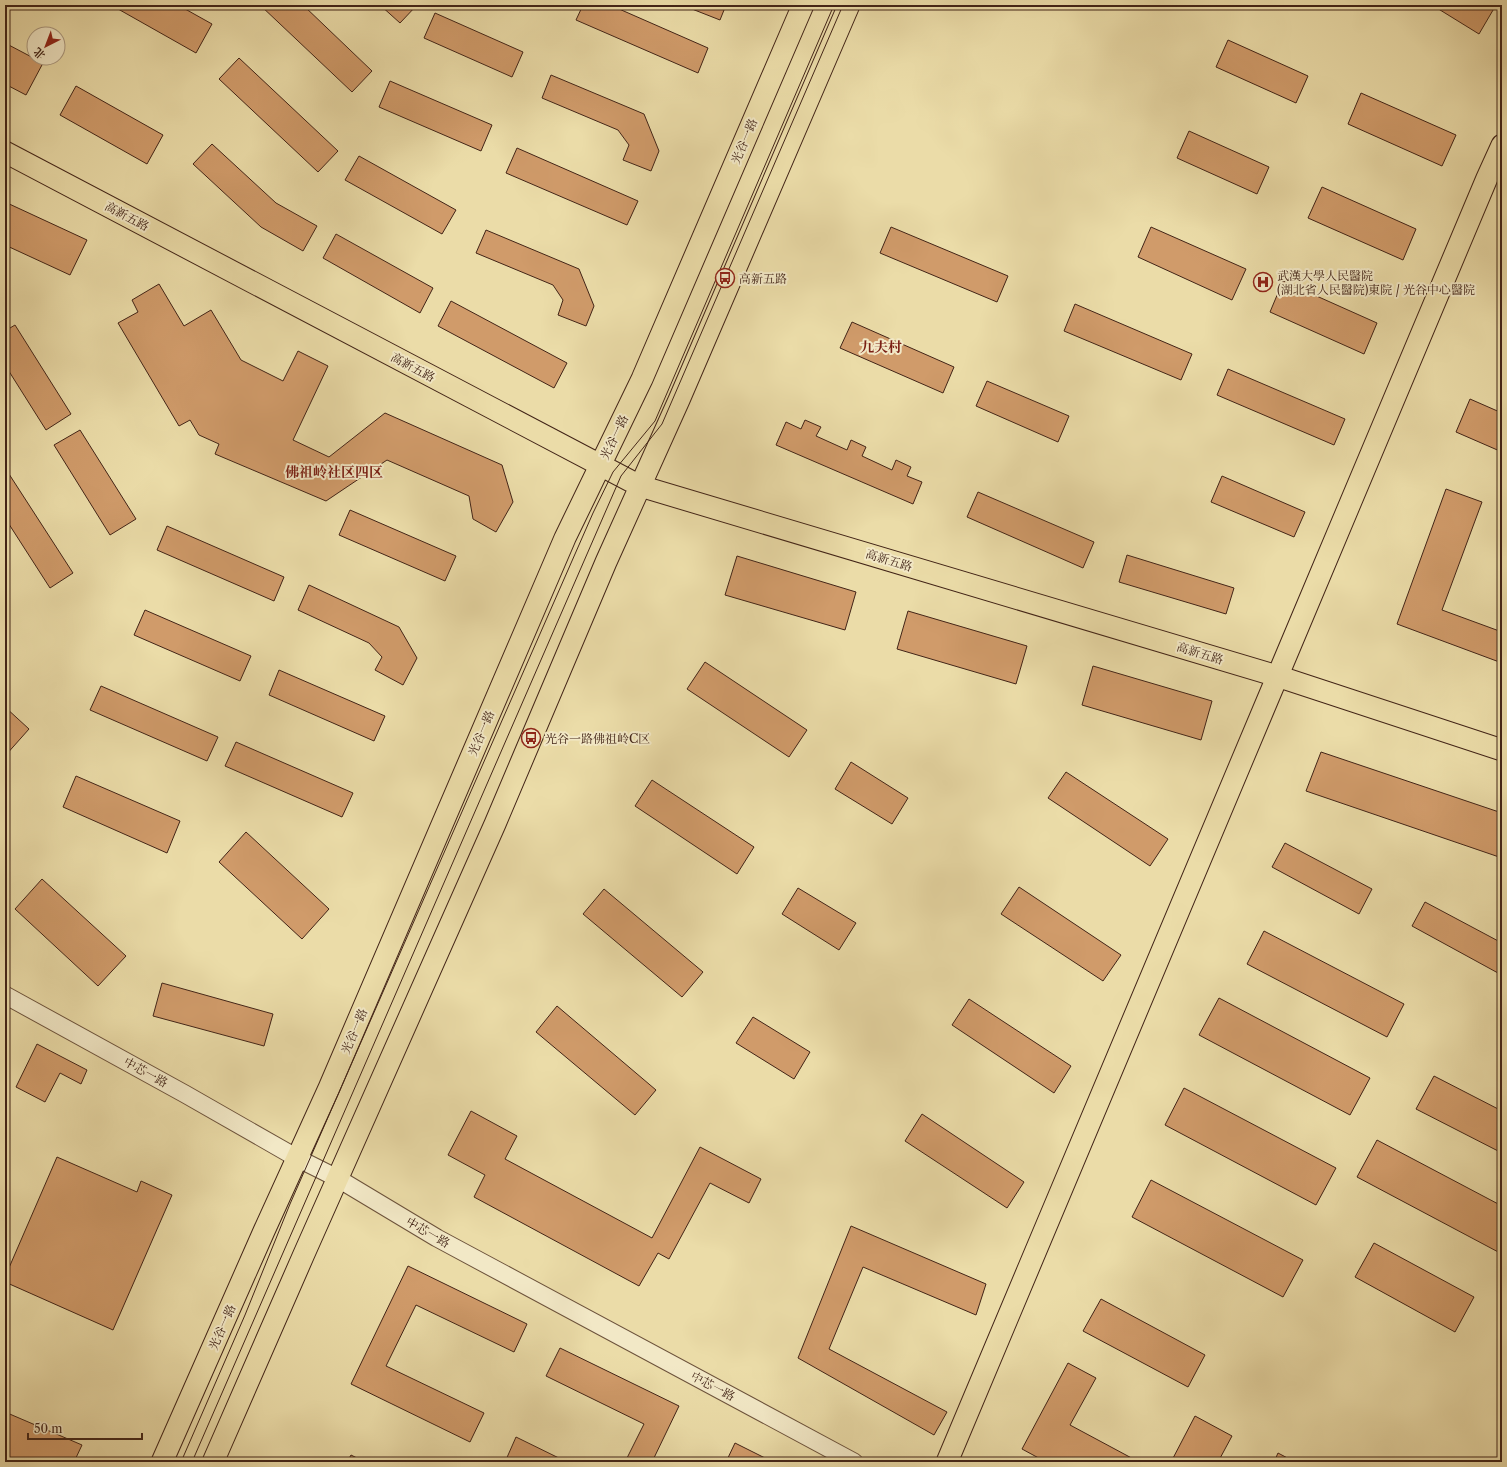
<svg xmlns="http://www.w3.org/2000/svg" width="1507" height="1467" viewBox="0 0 1507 1467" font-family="'Libre Caslon Text','Noto Serif SC',serif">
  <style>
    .building { fill: #d09b6a; stroke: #422417 }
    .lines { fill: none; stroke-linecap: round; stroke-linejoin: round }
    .minor-casing { stroke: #6c523b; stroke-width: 19 }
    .major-casing { stroke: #422417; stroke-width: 23 }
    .minor { stroke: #f2e8c6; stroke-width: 17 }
    .major { stroke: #ebdca8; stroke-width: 21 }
    .tram { stroke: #422417; stroke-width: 1 }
    .labels { text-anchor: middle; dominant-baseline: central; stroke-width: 4; stroke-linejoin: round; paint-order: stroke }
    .street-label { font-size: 12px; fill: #422417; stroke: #f2e8c6 }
    .poi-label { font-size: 12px; fill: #422417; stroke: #f2e8c6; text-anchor: start }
    .quarter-label { font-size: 14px; font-weight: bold; fill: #7a1f14; stroke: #f2e8c6 }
  </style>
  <rect width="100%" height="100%" fill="#ebdca8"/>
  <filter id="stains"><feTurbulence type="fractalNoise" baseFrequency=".005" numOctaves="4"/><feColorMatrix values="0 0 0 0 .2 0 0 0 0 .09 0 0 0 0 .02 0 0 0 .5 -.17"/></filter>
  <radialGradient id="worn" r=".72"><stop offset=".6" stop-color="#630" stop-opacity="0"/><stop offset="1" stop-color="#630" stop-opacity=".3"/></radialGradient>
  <!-- building -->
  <path class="building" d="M111 5H178L212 24 196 53Z
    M260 5H303L372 71 352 92Z
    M380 5H417L400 23Z
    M583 5H610L708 48 698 73 576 20Z
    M693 5H726L720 20 692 9Z
    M1432 5H1496L1479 34Z
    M435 13 523 52 512 77 424 38Z
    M1228 40 1308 76 1296 103 1216 67Z
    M5 43 43 63 26 95 5 84Z
    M239 58 338 151 318 172 219 79Z
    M551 75 644 114 659 151 651 171 623 160 629 145 618 130 542 98Z
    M390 81 492 125 481 151 379 107Z
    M76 86 163 135 147 164 60 115Z
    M1361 93 1456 135 1442 166 1348 124Z
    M1189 131 1269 167 1257 194 1177 158Z
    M212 144 276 203 317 226 303 251 261 227 193 164Z
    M517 148 638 201 627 225 506 173Z
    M359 156 456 210 442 234 345 180Z
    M1322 187 1416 229 1403 260 1308 218Z
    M5 202 87 240 70 275 5 245Z
    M891 227 1008 276 997 302 880 253Z
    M1151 227 1246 269 1232 300 1138 257Z
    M486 230 579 269 594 306 586 326 558 315 563 300 553 285 476 253Z
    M336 234 433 288 420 313 323 258Z
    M1283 281 1377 323 1364 354 1270 312Z
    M159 284 184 326 211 310 241 360 283 381 298 351 328 366 293 440 329 457 385 413 502 465 513 502 496 532 473 519 469 496 387 460 326 501 215 454 219 444 199 435 190 420 179 426 118 323 138 312 132 300Z
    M451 301 567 363 554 388 438 326Z
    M1075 304 1192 354 1181 380 1064 331Z
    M852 322 954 367 943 393 840 348Z
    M15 325 71 414 46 430 5 365V331Z
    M1228 369 1345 419 1334 445 1217 395Z
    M987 381 1069 416 1058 442 976 406Z
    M1470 399 1502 413V452L1456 432Z
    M805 420 821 427 816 436 847 450 851 440 866 447 862 456 892 470 896 460 911 467 907 476 922 482 913 504 776 445 786 422 801 429Z
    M80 430 136 519 110 535 54 445Z
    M9 474 73 573 50 588 5 518V476Z
    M1222 476 1305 512 1294 537 1211 502Z
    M1446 489 1482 502 1442 610 1502 632V663L1397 624Z
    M978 492 1094 542 1083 568 967 517Z
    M350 510 456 556 445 581 339 535Z
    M167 526 284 577 274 601 157 550Z
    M1127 555 1234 588 1226 614 1119 582Z
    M737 556 856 592 845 630 725 595Z
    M309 585 399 627 417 658 403 685 375 670 382 657 369 643 298 610Z
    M145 610 251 656 240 681 134 635Z
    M908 611 1027 646 1016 684 897 649Z
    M705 662 807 730 789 757 687 689Z
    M1093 666 1212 701 1201 740 1082 705Z
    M279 670 385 716 374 741 269 695Z
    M101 686 218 737 207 761 90 710Z
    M5 707 29 729 5 756Z
    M236 742 353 793 342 817 225 766Z
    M1321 752 1502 813V858L1306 791Z
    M851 762 908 798 892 824 835 789Z
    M1066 772 1168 839 1150 866 1048 798Z
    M76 776 180 821 167 853 63 807Z
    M652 780 754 847 737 874 635 806Z
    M246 832 329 909 302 939 219 862Z
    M1285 843 1372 889 1359 914 1272 867Z
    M42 879 126 956 98 986 15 909Z
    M1019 887 1121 955 1103 981 1001 914Z
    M798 888 856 923 839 950 782 914Z
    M604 889 703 972 682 997 583 914Z
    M1425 902 1502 943V966L1498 973 1412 926Z
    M1264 931 1404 1004 1387 1037 1247 964Z
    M162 983 273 1014 264 1046 153 1016Z
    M1219 998 1370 1078 1350 1115 1199 1035Z
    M969 999 1071 1066 1054 1093 952 1025Z
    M557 1006 656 1090 635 1115 536 1032Z
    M753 1017 810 1052 794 1079 736 1043Z
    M37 1044 87 1070 81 1084 60 1073 45 1102 16 1087Z
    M1434 1076 1502 1111V1153L1416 1109Z
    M1184 1088 1336 1168 1316 1205 1165 1125Z
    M471 1111 517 1136 505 1159 652 1238 700 1147 761 1179 749 1203 710 1183 669 1259 658 1253 639 1286 474 1197 485 1175 448 1155Z
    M922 1114 1024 1182 1007 1208 905 1141Z
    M1377 1140 1502 1206V1254L1357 1177Z
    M57 1157 137 1192 141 1181 172 1195 113 1330 5 1282V1277Z
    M1151 1180 1303 1260 1283 1297 1132 1217Z
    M851 1226 986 1284 976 1315 863 1267 829 1349 947 1412 934 1435 798 1358Z
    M1374 1243 1474 1297 1455 1332 1355 1277Z
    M408 1266 527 1324 514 1352 416 1305 386 1366 484 1413 470 1442 351 1384Z
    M1101 1299 1205 1355 1188 1387 1083 1331Z
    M560 1348 679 1406 652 1462H625L644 1424 546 1376Z
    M1068 1363 1096 1378 1070 1425 1139 1462H1046L1022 1449Z
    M5 1412 82 1445 74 1462H5Z
    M1195 1416 1232 1436 1218 1462H1171Z
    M516 1437 567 1462H505Z
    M735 1443 773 1462H726Z
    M1278 1453 1295 1462H1274Z
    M351 1455 365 1462H347Z"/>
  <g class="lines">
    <!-- minor casing -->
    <g class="minor-casing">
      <path id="minor" d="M5 995 185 1094 297 1158 337 1178 437 1238 854 1462"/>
    </g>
    <!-- major casing -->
    <g class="major-casing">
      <path id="major" d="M5 152 640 486 1277 676 1502 750
        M162 1462 264 1231 329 1088 565 538 642 379 803 5
        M213 1462 304 1254 495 824 606 562 679 400 849 5
        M947 1462 1487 178 1502 145"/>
    </g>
    <!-- minor -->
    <use href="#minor" class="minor"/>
    <!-- major -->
    <use href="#major" class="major"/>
    <!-- tram -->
    <path class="tram" d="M181 1462 245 1315 290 1204 593 513 613 472 655 421 834 5
      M192 1462 621 476 662 424 843 5"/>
  </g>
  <!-- icons -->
  <defs>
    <g id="bus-ring" transform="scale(1)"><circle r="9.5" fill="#f2e8c6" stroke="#8f2418" stroke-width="1.5"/><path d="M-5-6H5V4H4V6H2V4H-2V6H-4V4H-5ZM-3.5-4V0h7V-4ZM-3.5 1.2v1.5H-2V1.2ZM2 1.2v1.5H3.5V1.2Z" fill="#8f2418"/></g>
    <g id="hospital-ring" transform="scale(1)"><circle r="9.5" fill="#f2e8c6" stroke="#8f2418" stroke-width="1.5"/><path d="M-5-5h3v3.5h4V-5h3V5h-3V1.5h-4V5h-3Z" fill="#8f2418"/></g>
  </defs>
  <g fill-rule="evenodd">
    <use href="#bus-ring" x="725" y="278"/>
    <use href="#hospital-ring" x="1263" y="282"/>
    <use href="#bus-ring" x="531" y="738"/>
  </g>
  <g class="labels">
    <!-- street labels -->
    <g class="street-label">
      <text transform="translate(744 141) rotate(-67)">光谷一路</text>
      <text transform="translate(127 216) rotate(28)">高新五路</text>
      <text transform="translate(413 367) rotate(28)">高新五路</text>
      <text transform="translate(614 437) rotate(-64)">光谷一路</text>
      <text transform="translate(889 560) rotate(17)">高新五路</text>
      <text transform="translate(1200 653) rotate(17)">高新五路</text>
      <text transform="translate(481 733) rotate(-67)">光谷一路</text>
      <text transform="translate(354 1031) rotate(-67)">光谷一路</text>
      <text transform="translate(146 1072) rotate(29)">中芯一路</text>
      <text transform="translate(428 1232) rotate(30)">中芯一路</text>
      <text transform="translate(222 1327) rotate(-66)">光谷一路</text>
      <text transform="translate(713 1386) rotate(28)">中芯一路</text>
    </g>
    <!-- poi labels -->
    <g class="poi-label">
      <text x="1277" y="275">武漢大學人民醫院<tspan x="1277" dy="14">(湖北省人民醫院)東院 / 光谷中心醫院</tspan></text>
      <text x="739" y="278">高新五路</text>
      <text x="545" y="738">光谷一路佛祖岭C区</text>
    </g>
    <!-- quarter labels -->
    <g class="quarter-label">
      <text x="881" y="347">九夫村</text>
      <text x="334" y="472">佛祖岭社区四区</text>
    </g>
  </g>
  <!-- margin -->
  <rect width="1507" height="1467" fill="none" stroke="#ebdca8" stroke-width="20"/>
  <rect x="6" y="6" width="1495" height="1455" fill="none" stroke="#422417" stroke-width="2"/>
  <rect x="10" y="10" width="1487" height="1447" fill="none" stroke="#422417"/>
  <!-- north arrow -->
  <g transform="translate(46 46) rotate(222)"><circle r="19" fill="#f2e8c6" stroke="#ac9a80"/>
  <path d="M0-3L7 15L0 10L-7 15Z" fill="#8f2418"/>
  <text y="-6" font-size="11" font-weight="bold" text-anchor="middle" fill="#422417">北</text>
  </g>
  <!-- scale -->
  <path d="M28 1433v6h114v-6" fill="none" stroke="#422417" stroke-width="2"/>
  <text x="34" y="1433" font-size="12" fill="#422417" stroke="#f2e8c6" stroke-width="3" paint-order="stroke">50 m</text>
  <rect width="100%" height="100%" filter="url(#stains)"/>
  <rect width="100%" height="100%" fill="url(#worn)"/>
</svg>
